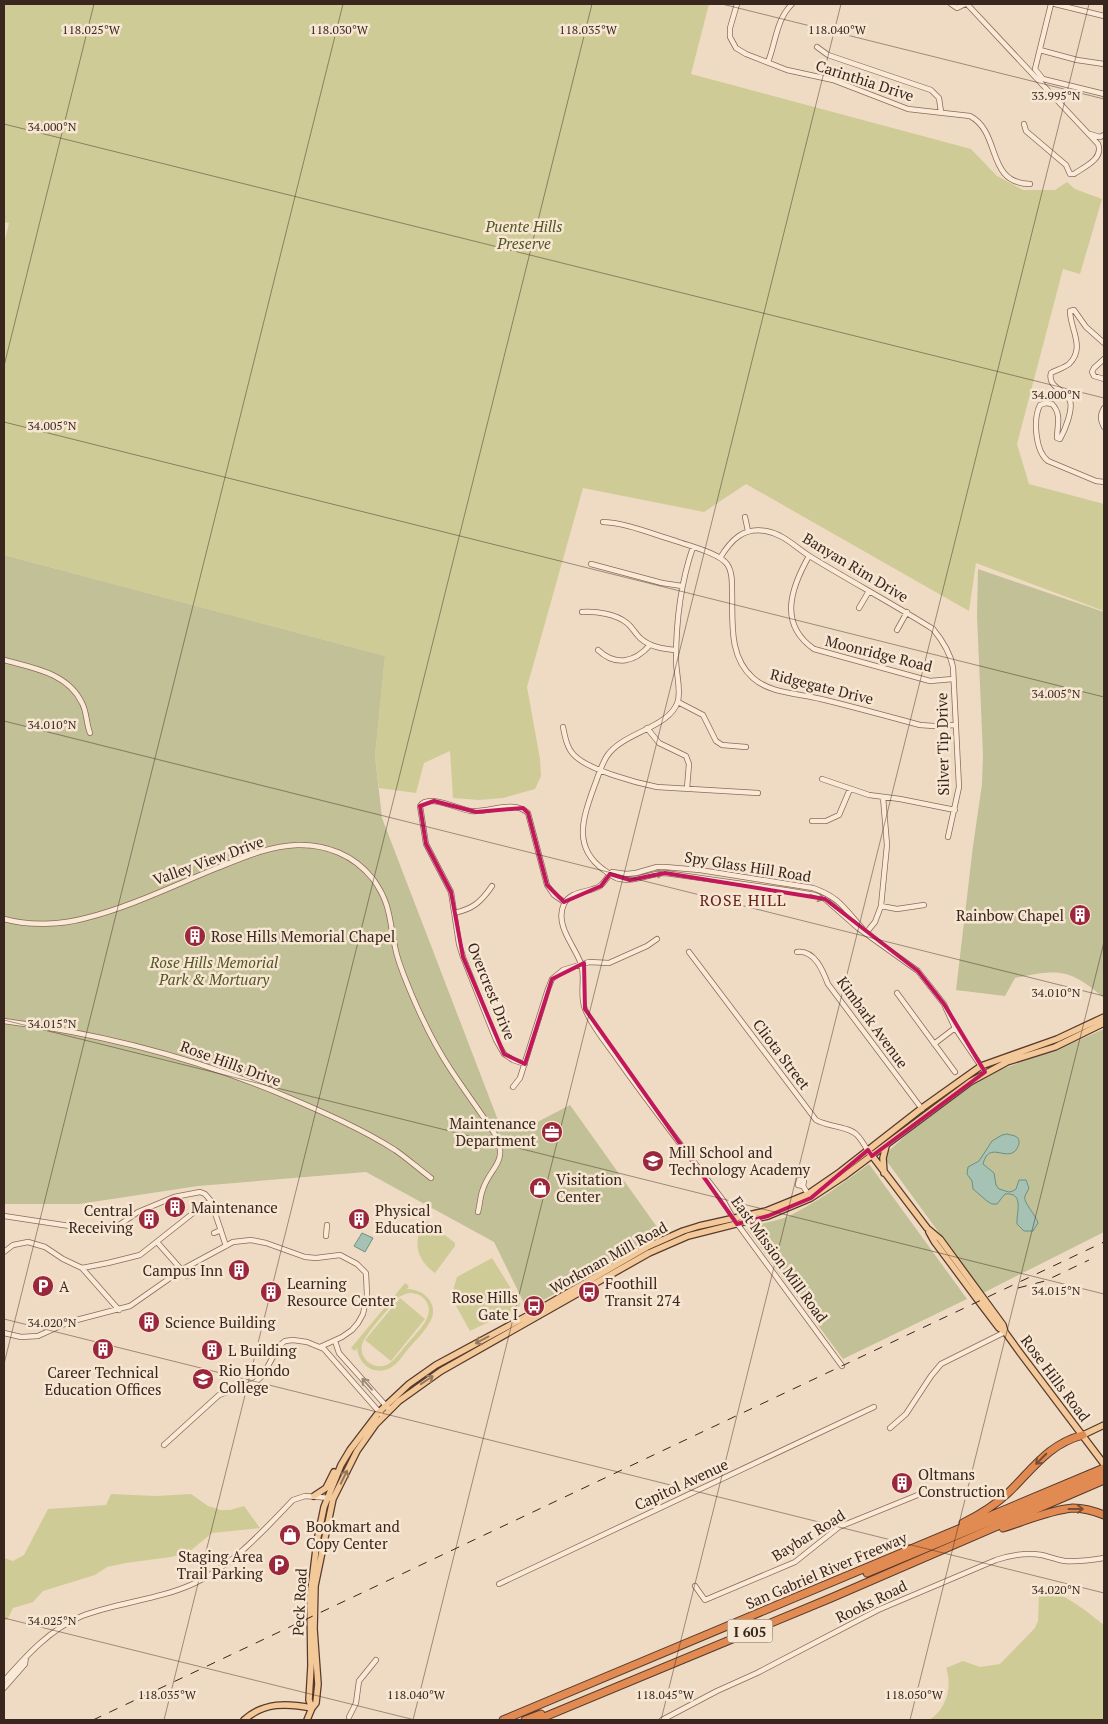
<svg xmlns="http://www.w3.org/2000/svg" width="1108" height="1724" viewBox="0 0 1108 1724" font-family="'PT Serif',serif">
  <style>
    .green { fill: #cecb96; fill-rule: evenodd }
    .cemetery { fill: #c2c096 }
    .water { fill: #a5c2b5; stroke: #6b9081 }
    .lines { fill: none; stroke-linecap: round; stroke-linejoin: round }
    .minor-casing { stroke: #8a6b59; stroke-width: 6 }
    .major-casing { stroke: #573a2d; stroke-width: 8 }
    .highway-casing { stroke: #573a2d; stroke-width: 9 }
    .minor { stroke: #fae9d6; stroke-width: 4.5 }
    .major { stroke: #f3c999; stroke-width: 5.5 }
    .highway { stroke: #e18a51; stroke-width: 7 }
    .rail { stroke: #39261e; stroke-width: 1; stroke-dasharray: 9 9; stroke-linecap: butt }
    .oneway { stroke: #9a887a }
    .oneway2 { stroke: #96785c }
    .oneway3 { stroke: #7c4e32 }
    .marked { fill: none; stroke: #c2185b; stroke-width: 4; stroke-linejoin: round }
    .ticks { fill: none; stroke: #39261e; stroke-width: 1; stroke-opacity: 0.45 }
    .labels { text-anchor: middle; dominant-baseline: central; stroke-width: 5; stroke-linejoin: round; paint-order: stroke }
    .shield { fill: #f6e6d2; stroke: #726054; stroke-width: 1 }
    .shield-label { font-size: 14px; font-weight: bold; fill: #39261e }
    .street-label { font-size: 15px; fill: #39261e; stroke: #f6e6d2 }
    .park-label { font-size: 15px; font-style: italic; fill: #525624; stroke: #f6e6d2 }
    .poi-label { font-size: 15px; fill: #39261e; stroke: #f6e6d2; text-anchor: start }
    .neighbourhood-label { font-size: 16px; letter-spacing: 1px; fill: #671f1c; stroke: #f6e6d2 }
    .ticks-label { font-size: 12px; text-anchor: middle; fill: #39261e; stroke: #f6e6d2; stroke-width: 5; stroke-linejoin: round; paint-order: stroke }
  </style>
  <rect width="100%" height="100%" fill="#efdbc3"/>
  <!-- green -->
  <path class="green" d="M4 4H709L691 74 971 149 997 176 1023 190H1055L1067 182 1075 189 1102 199 1080 274 1063 269 1017 444 1029 484 1104 504V611L976 563 969 611 746 484 704 512 583 488 527 687 540 759 541 776 535 789 503 798 479 800 453 798 450 751 424 763 416 793 379 788 375 756 385 656 4 555V244L9 223 4 222Z
    M427 1221 455 1243V1246L435 1273C416 1260 411 1239 427 1221Z
    M492 1258 520 1303 519 1307 470 1331 451 1297 457 1277Z
    M405 1283 409 1286 407 1289C424 1289 440 1304 430 1322 425 1331 416 1340 409 1348 403 1355 398 1364 390 1368 374 1376 359 1365 357 1348L355 1351 351 1348ZM409 1293C416 1293 422 1295 426 1301 436 1316 417 1332 408 1343 402 1349 397 1358 390 1363 376 1373 356 1358 363 1342 366 1334 392 1304 399 1297 402 1295 405 1294 409 1293Z
    M400 1298 425 1319 391 1361 365 1340Z
    M111 1494 156 1496 191 1494 208 1506 221 1510H230L244 1506 260 1528 212 1533 189 1552 171 1557 126 1563 107 1567 95 1575 43 1591 33 1602 13 1608 7 1620H4V1558L13 1561 24 1555 48 1509 106 1505Z
    M1043 1591C1062 1590 1088 1613 1103 1624L1104 1720H929C946 1710 953 1686 946 1668L963 1661 980 1667 1000 1664 1035 1628 1038 1621 1039 1595Z"/>
  <!-- cemetery -->
  <path class="cemetery" d="M4 555 385 656 375 756 382 818 501 1128 528 1127 570 1105 662 1234 527 1309 494 1242 366 1172 198 1186 79 1204H4Z
    M978 569 1104 612V998C1070 968 1057 969 1015 978L1005 996 956 990 973 846 982 784 983 755 977 616Z
    M1104 1029V1232L983 1293 883 1156 913 1129 976 1082 999 1070 1061 1048Z
    M869 1164 967 1299 843 1359 747 1229C761 1222 777 1222 791 1215 819 1201 843 1183 869 1164Z"/>
  <!-- water -->
  <path class="water" d="M1007 1134 1015 1136 1018 1138C1020 1143 1019 1145 1016 1150 1006 1162 989 1140 983 1164L994 1173 996 1185 999 1189 1009 1192 1013 1191 1016 1189 1019 1180H1026L1029 1188C1028 1191 1026 1193 1025 1196 1022 1201 1036 1215 1038 1223L1033 1231H1024L1017 1224C1016 1213 1025 1192 1005 1194L997 1204H992L987 1201 973 1189 972 1181 967 1174 968 1167 979 1161 992 1141 1002 1135Z
    M362 1233 373 1238 365 1252 354 1246Z"/>
  <g class="lines">
    <!-- minor casing -->
    <g class="minor-casing">
      <path id="minor" d="M737 4 730 28V37L736 48 746 54 787 70 833 80 908 109 970 116C1002 133 985 183 1030 184
        M951 4 957 8 965 4
        M967 4 1098 144C1104 159 1084 167 1074 174H1070L1066 165 1026 131 1024 124
        M1051 4 1035 69 1043 79 1104 94
        M1055 4 1104 16
        M817 47 828 55 931 90 939 98 941 112
        M1040 50 1077 60 1104 64
        M768 62C776 42 776 20 792 4
        M1090 134 1100 137 1104 135
        M1104 343 1086 327 1074 310 1070 311C1070 329 1086 348 1069 364 1064 368 1056 370 1051 373 1047 388 1066 389 1070 401 1073 410 1065 430 1060 439L1057 438C1057 426 1062 414 1052 404L1046 403 1040 405C1033 419 1035 451 1048 461L1096 481 1104 482
        M1104 359 1094 368 1092 372 1094 376 1104 379
        M1104 408C1100 415 1100 419 1104 427
        M745 517 748 531
        M603 522C627 523 652 534 676 541 689 546 719 553 727 564 732 571 732 581 732 590 733 621 728 656 753 678 771 694 798 693 821 699 854 707 887 716 920 725L934 726 956 725
        M693 547C681 582 676 623 676 660 676 673 681 688 678 701 670 728 623 732 607 756 601 765 598 777 594 787 583 818 572 847 604 870 609 873 613 878 620 879 635 882 649 874 665 873L785 890 815 895 825 899 858 928 918 971 944 1004 955 1028 985 1072
        M809 556C791 588 778 624 814 649L930 681 953 679
        M720 558C731 540 743 527 766 531 784 534 796 548 811 557 852 582 893 604 933 629 943 641 950 652 953 667L959 787 948 837
        M591 564 662 583 682 586
        M859 608 869 591
        M582 612C596 611 616 614 627 623 632 627 635 633 640 638 650 647 663 649 676 650
        M897 630 907 612
        M598 650C616 667 635 662 650 645
        M4 660C33 668 68 673 82 703 87 712 86 723 90 733
        M678 702 703 715 716 741 722 745 746 747
        M563 727C565 737 567 748 574 755 588 770 637 783 657 787L758 793
        M647 728 659 743 686 756 689 764 687 788
        M822 779 869 795 900 799 955 810
        M812 821H826L839 815 850 789
        M610 874C607 878 604 883 600 886 589 893 571 890 564 904 554 925 575 946 581 964 586 978 579 994 585 1009 592 1027 607 1044 618 1060 652 1108 688 1154 723 1200L733 1218 842 1366
        M610 874 612 872 626 874 636 873 657 867H665L700 870 813 888C839 897 844 908 862 928
        M881 906 897 909 924 905
        M454 913C473 909 481 902 492 886
        M4 919C29 926 61 925 86 918 130 907 175 885 217 868 242 858 269 846 297 845 326 844 354 855 373 879 391 904 389 919 395 947 398 963 405 978 411 993 422 1019 435 1046 451 1070 466 1093 483 1115 498 1139 506 1164 490 1168 483 1189 480 1196 480 1205 478 1212
        M866 933 875 922 881 906 887 845 883 797
        M689 952 816 1120C828 1127 848 1126 857 1135 861 1139 865 1146 868 1151
        M797 952C815 950 823 971 828 984L922 1109
        M897 993 955 1072
        M4 1021C103 1034 197 1058 290 1098 325 1113 362 1129 395 1150 408 1159 419 1169 431 1178
        M934 1044 955 1028
        M525 1064 513 1060 504 1054 496 1040 463 957 459 944 451 892 426 844 420 806C428 793 457 809 471 811 489 813 513 799 528 813L547 885 554 895 564 902
        M513 1087 520 1078 548 989 552 979 563 970 589 962 609 963 647 946 657 939
        M803 1186 798 1185 799 1180 804 1181 803 1186 808 1194
        M4 1216 109 1232 138 1212 174 1197 200 1192 205 1194 211 1201 226 1246
        M214 1233 221 1230
        M326 1236 327 1225
        M157 1242 187 1276
        M4 1252 13 1245 28 1242 45 1247 63 1259 82 1268 108 1263 140 1255 202 1206 207 1203 213 1206
        M82 1268 119 1310
        M4 1333 21 1337 38 1336 69 1322 130 1306 183 1269 233 1242 251 1240 266 1243 305 1257 316 1258 340 1255 357 1264 366 1273 367 1295 363 1314 358 1323 352 1330 342 1337 320 1347
        M335 1341 339 1353 388 1408
        M890 1428 906 1414 931 1376 941 1364 1005 1332
        M164 1445 219 1395 254 1383 259 1379 263 1375 279 1346 285 1341 293 1340 307 1342 324 1349 381 1414
        M499 1584 874 1407
        M695 1586 705 1600 795 1562 839 1527 925 1492
        M4 1681C26 1656 50 1629 82 1616 118 1602 159 1600 195 1583 233 1565 264 1530 293 1500L305 1496 330 1498
        M4 1688 25 1664 26 1657
        M349 1717 356 1703 359 1681 376 1660
        M662 1720 717 1691 757 1673 878 1610 996 1560C1011 1555 1026 1552 1042 1555 1050 1557 1057 1560 1065 1561 1078 1562 1091 1560 1104 1558"/>
    </g>
    <!-- major casing -->
    <g class="major-casing">
      <path id="major" d="M870 1153 927 1228 940 1239 1003 1325 1005 1332 1018 1350 1104 1464
        M884 1173 883 1158 886 1146
        M929 1232 934 1241 980 1303 999 1328 1005 1332
        M1083 1435 1104 1425
        M314 1496 326 1488 334 1472
        M312 1708 309 1700 311 1666 310 1598 317 1541 324 1507 341 1465 350 1450 379 1412 409 1384 436 1365 538 1310 647 1247 683 1231 699 1226 766 1211 808 1194 840 1172 922 1108 981 1066 1057 1039 1104 1017
        M244 1720C264 1702 287 1703 312 1708
        M307 1720 312 1708 316 1703 318 1684 314 1629 315 1586 333 1499 357 1451 376 1424 399 1401 441 1371 649 1253 688 1236 768 1216 811 1198 843 1177 970 1082 1007 1062 1055 1047 1104 1023"/>
    </g>
    <!-- highway casing -->
    <g class="highway-casing">
      <path id="highway" d="M963 1523C979 1515 994 1506 1008 1493 1032 1470 1048 1444 1083 1435
        M1003 1528C1025 1521 1050 1510 1073 1508 1084 1508 1094 1511 1104 1515
        M867 1573 1104 1474
        M503 1720 1104 1468
        M525 1720 541 1714
        M537 1720 831 1598 1104 1480"/>
    </g>
    <!-- minor -->
    <use href="#minor" class="minor"/>
    <!-- major -->
    <use href="#major" class="major"/>
    <!-- highway -->
    <use href="#highway" class="highway"/>
    <!-- rail -->
    <path class="rail" d="M1018 1288 1045 1281 1089 1260
      M93 1720 1104 1242"/>
  </g>
  <!-- one-way arrows -->
  <defs><path id="oneway-shaft" d="M-6 0H5M1.5-3L5.5 0L1.5 3" fill="none" stroke-width="1.6" stroke-linecap="round" stroke-linejoin="round" transform="scale(1.25)"/></defs>
  <g class="oneway">
    <use href="#oneway-shaft" transform="translate(656 874) rotate(-10)"/>
    <use href="#oneway-shaft" transform="translate(817 897) rotate(18)"/>
    <use href="#oneway-shaft" transform="translate(367 1384) rotate(-131)"/>
  </g>
  <g class="oneway2">
    <use href="#oneway-shaft" transform="translate(482 1340) rotate(152)"/>
    <use href="#oneway-shaft" transform="translate(427 1380) rotate(-34)"/>
    <use href="#oneway-shaft" transform="translate(344 1477) rotate(-64)"/>
  </g>
  <g class="oneway3">
    <use href="#oneway-shaft" transform="translate(1041 1459) rotate(135)"/>
    <use href="#oneway-shaft" transform="translate(1076 1509)"/>
  </g>
  <!-- marked area -->
  <path class="marked" d="M434 801 476 812 523 808 528 813 547 885 564 902 601 886 610 874 630 880 665 873 825 899 918 971 944 1004 985 1072 872 1156 868 1150 811 1198 768 1216 737 1224 585 1009 584 963 552 979 525 1064 504 1054 463 957 451 892 426 844 420 806Z"/>
  <!-- ticks -->
  <path class="ticks" d="M722 4 1104 99M4 124 1104 398M4 366 94 4M4 422 1104 697M4 721 1104 996M4 1020 1104 1294M4 1319 1104 1593M4 1364 343 4M4 1618 415 1720M164 1720 592 4M413 1720 841 4M661 1720 1089 4M910 1720 1104 942"/>
  <!-- icons -->
  <defs>
    <g id="building-disc" transform="scale(1.125)"><circle r="9.5" fill="#9a273b" stroke="#f6e6d2"/><path d="M-4-6H4V6H1V3H-1V6H-4ZM-2.5-4.3h1.7v1.8h-1.7ZM.8-4.3h1.7v1.8H.8ZM-2.5-1h1.7V.8h-1.7ZM.8-1h1.7V.8H.8Z" fill="#fff"/></g>
    <g id="office-disc" transform="scale(1.125)"><circle r="9.5" fill="#9a273b" stroke="#f6e6d2"/><path d="M-6-3h4V-5.5h4V-3h4V5H-6ZM-1-4.5V-3h2v-1.5ZM-6 0V1H6V0Z" fill="#fff"/></g>
    <g id="school-disc" transform="scale(1.125)"><circle r="9.5" fill="#9a273b" stroke="#f6e6d2"/><path d="M0-5L7-2L0 1L-7-2ZM-4 1L0 2.5L4 1V4Q0 6-4 4Z" fill="#fff"/></g>
    <g id="shop-disc" transform="scale(1.125)"><circle r="9.5" fill="#9a273b" stroke="#f6e6d2"/><path d="M-5-2.5h2.3a2.7 3.5 0 0 1 5.4 0H5L5.5 6h-11ZM-1.5-2.5h3a1.5 2.3 0 0 0-3 0Z" fill="#fff"/></g>
    <g id="parking-disc" transform="scale(1.125)"><circle r="9.5" fill="#9a273b" stroke="#f6e6d2"/><path d="M-3.5-5.5H1a3.5 3.5 0 0 1 0 7H-1V5.5H-3.5ZM-1-3.4V-.6H.8a1.4 1.4 0 0 0 0-2.8Z" fill="#fff"/></g>
    <g id="bus-disc" transform="scale(1.125)"><circle r="9.5" fill="#9a273b" stroke="#f6e6d2"/><path d="M-5-6H5V4H4V6H2V4H-2V6H-4V4H-5ZM-3.5-4V0h7V-4ZM-3.5 1.2v1.5H-2V1.2ZM2 1.2v1.5H3.5V1.2Z" fill="#fff"/></g>
    <g id="university-disc" transform="scale(1.125)"><circle r="9.5" fill="#9a273b" stroke="#f6e6d2"/><path d="M0-5L7-2L0 1L-7-2ZM-4 1L0 2.5L4 1V4Q0 6-4 4Z" fill="#fff"/></g>
  </defs>
  <g fill-rule="evenodd">
    <use href="#building-disc" x="1080" y="915"/>
    <use href="#building-disc" x="195" y="936"/>
    <use href="#office-disc" x="552" y="1132"/>
    <use href="#school-disc" x="653" y="1161"/>
    <use href="#shop-disc" x="540" y="1188"/>
    <use href="#building-disc" x="175" y="1207"/>
    <use href="#building-disc" x="149" y="1219"/>
    <use href="#building-disc" x="359" y="1219"/>
    <use href="#building-disc" x="239" y="1270"/>
    <use href="#parking-disc" x="43" y="1286"/>
    <use href="#building-disc" x="271" y="1292"/>
    <use href="#bus-disc" x="589" y="1292"/>
    <use href="#bus-disc" x="534" y="1306"/>
    <use href="#building-disc" x="149" y="1322"/>
    <use href="#building-disc" x="103" y="1349"/>
    <use href="#building-disc" x="212" y="1350"/>
    <use href="#university-disc" x="203" y="1379"/>
    <use href="#building-disc" x="902" y="1483"/>
    <use href="#shop-disc" x="290" y="1535"/>
    <use href="#parking-disc" x="279" y="1565"/>
  </g>
  <g class="labels">
    <!-- shield labels -->
    <rect class="shield" x="727.5" y="1619.5" width="45" height="23" rx="4"/>
    <g class="shield-label">
      <text x="750" y="1631">I 605</text>
    </g>
    <!-- street labels -->
    <g class="street-label">
      <text transform="translate(865 80) rotate(18)">Carinthia Drive</text>
      <text transform="translate(856 567) rotate(31)">Banyan Rim Drive</text>
      <text transform="translate(879 653) rotate(14)">Moonridge Road</text>
      <text transform="translate(822 686) rotate(14)">Ridgegate Drive</text>
      <text transform="translate(942 744) rotate(-91)">Silver Tip Drive</text>
      <text transform="translate(208 860) rotate(-20)">Valley View Drive</text>
      <text transform="translate(748 866) rotate(9)">Spy Glass Hill Road</text>
      <text transform="translate(492 991) rotate(68)">Overcrest Drive</text>
      <text transform="translate(873 1022) rotate(54)">Kimbark Avenue</text>
      <text transform="translate(782 1054) rotate(53)">Cliota Street</text>
      <text transform="translate(231 1063) rotate(20)">Rose Hills Drive</text>
      <text transform="translate(608 1257) rotate(-29)">Workman Mill Road</text>
      <text transform="translate(780 1259) rotate(54)">East Mission Mill Road</text>
      <text transform="translate(1056 1378) rotate(53)">Rose Hills Road</text>
      <text transform="translate(681 1484) rotate(-25)">Capitol Avenue</text>
      <text transform="translate(808 1535) rotate(-32)">Baybar Road</text>
      <text transform="translate(826 1570) rotate(-23)">San Gabriel River Freeway</text>
      <text transform="translate(871 1601) rotate(-26)">Rooks Road</text>
      <text transform="translate(299 1602) rotate(-87)">Peck Road</text>
    </g>
    <!-- park labels -->
    <g class="park-label">
      <text x="524" y="226">Puente Hills<tspan x="524" dy="17">Preserve</tspan></text>
      <text x="214" y="962">Rose Hills Memorial<tspan x="214" dy="17">Park &amp; Mortuary</tspan></text>
    </g>
    <!-- poi labels -->
    <g class="poi-label">
      <text x="1064" y="915" text-anchor="end">Rainbow Chapel</text>
      <text x="211" y="936">Rose Hills Memorial Chapel</text>
      <text x="536" y="1123" text-anchor="end">Maintenance<tspan x="536" dy="17">Department</tspan></text>
      <text x="669" y="1152">Mill School and<tspan x="669" dy="17">Technology Academy</tspan></text>
      <text x="556" y="1179">Visitation<tspan x="556" dy="17">Center</tspan></text>
      <text x="191" y="1207">Maintenance</text>
      <text x="133" y="1210" text-anchor="end">Central<tspan x="133" dy="17">Receiving</tspan></text>
      <text x="375" y="1210">Physical<tspan x="375" dy="17">Education</tspan></text>
      <text x="223" y="1270" text-anchor="end">Campus Inn</text>
      <text x="287" y="1283">Learning<tspan x="287" dy="17">Resource Center</tspan></text>
      <text x="605" y="1283">Foothill<tspan x="605" dy="17">Transit 274</tspan></text>
      <text x="59" y="1286">A</text>
      <text x="518" y="1297" text-anchor="end">Rose Hills<tspan x="518" dy="17">Gate I</tspan></text>
      <text x="165" y="1322">Science Building</text>
      <text x="228" y="1350">L Building</text>
      <text x="219" y="1370">Rio Hondo<tspan x="219" dy="17">College</tspan></text>
      <text x="103" y="1372" text-anchor="middle">Career Technical<tspan x="103" dy="17">Education Offices</tspan></text>
      <text x="918" y="1474">Oltmans<tspan x="918" dy="17">Construction</tspan></text>
      <text x="306" y="1526">Bookmart and<tspan x="306" dy="17">Copy Center</tspan></text>
      <text x="263" y="1556" text-anchor="end">Staging Area<tspan x="263" dy="17">Trail Parking</tspan></text>
    </g>
    <!-- neighbourhood labels -->
    <g class="neighbourhood-label">
      <text x="743" y="900">ROSE HILL</text>
    </g>
  </g>
  <g class="ticks-label">
    <text x="91" y="34">118.025°W</text>
    <text x="339" y="34">118.030°W</text>
    <text x="588" y="34">118.035°W</text>
    <text x="837" y="34">118.040°W</text>
    <text x="1056" y="100">33.995°N</text>
    <text x="52" y="131">34.000°N</text>
    <text x="1056" y="399">34.000°N</text>
    <text x="52" y="430">34.005°N</text>
    <text x="1056" y="698">34.005°N</text>
    <text x="52" y="729">34.010°N</text>
    <text x="1056" y="997">34.010°N</text>
    <text x="52" y="1028">34.015°N</text>
    <text x="1056" y="1295">34.015°N</text>
    <text x="52" y="1327">34.020°N</text>
    <text x="1056" y="1594">34.020°N</text>
    <text x="52" y="1625">34.025°N</text>
    <text x="167" y="1699">118.035°W</text>
    <text x="416" y="1699">118.040°W</text>
    <text x="665" y="1699">118.045°W</text>
    <text x="914" y="1699">118.050°W</text>
  </g>
  <!-- border -->
  <rect width="1108" height="1724" fill="none" stroke="#39261e" stroke-width="10"/>
</svg>
